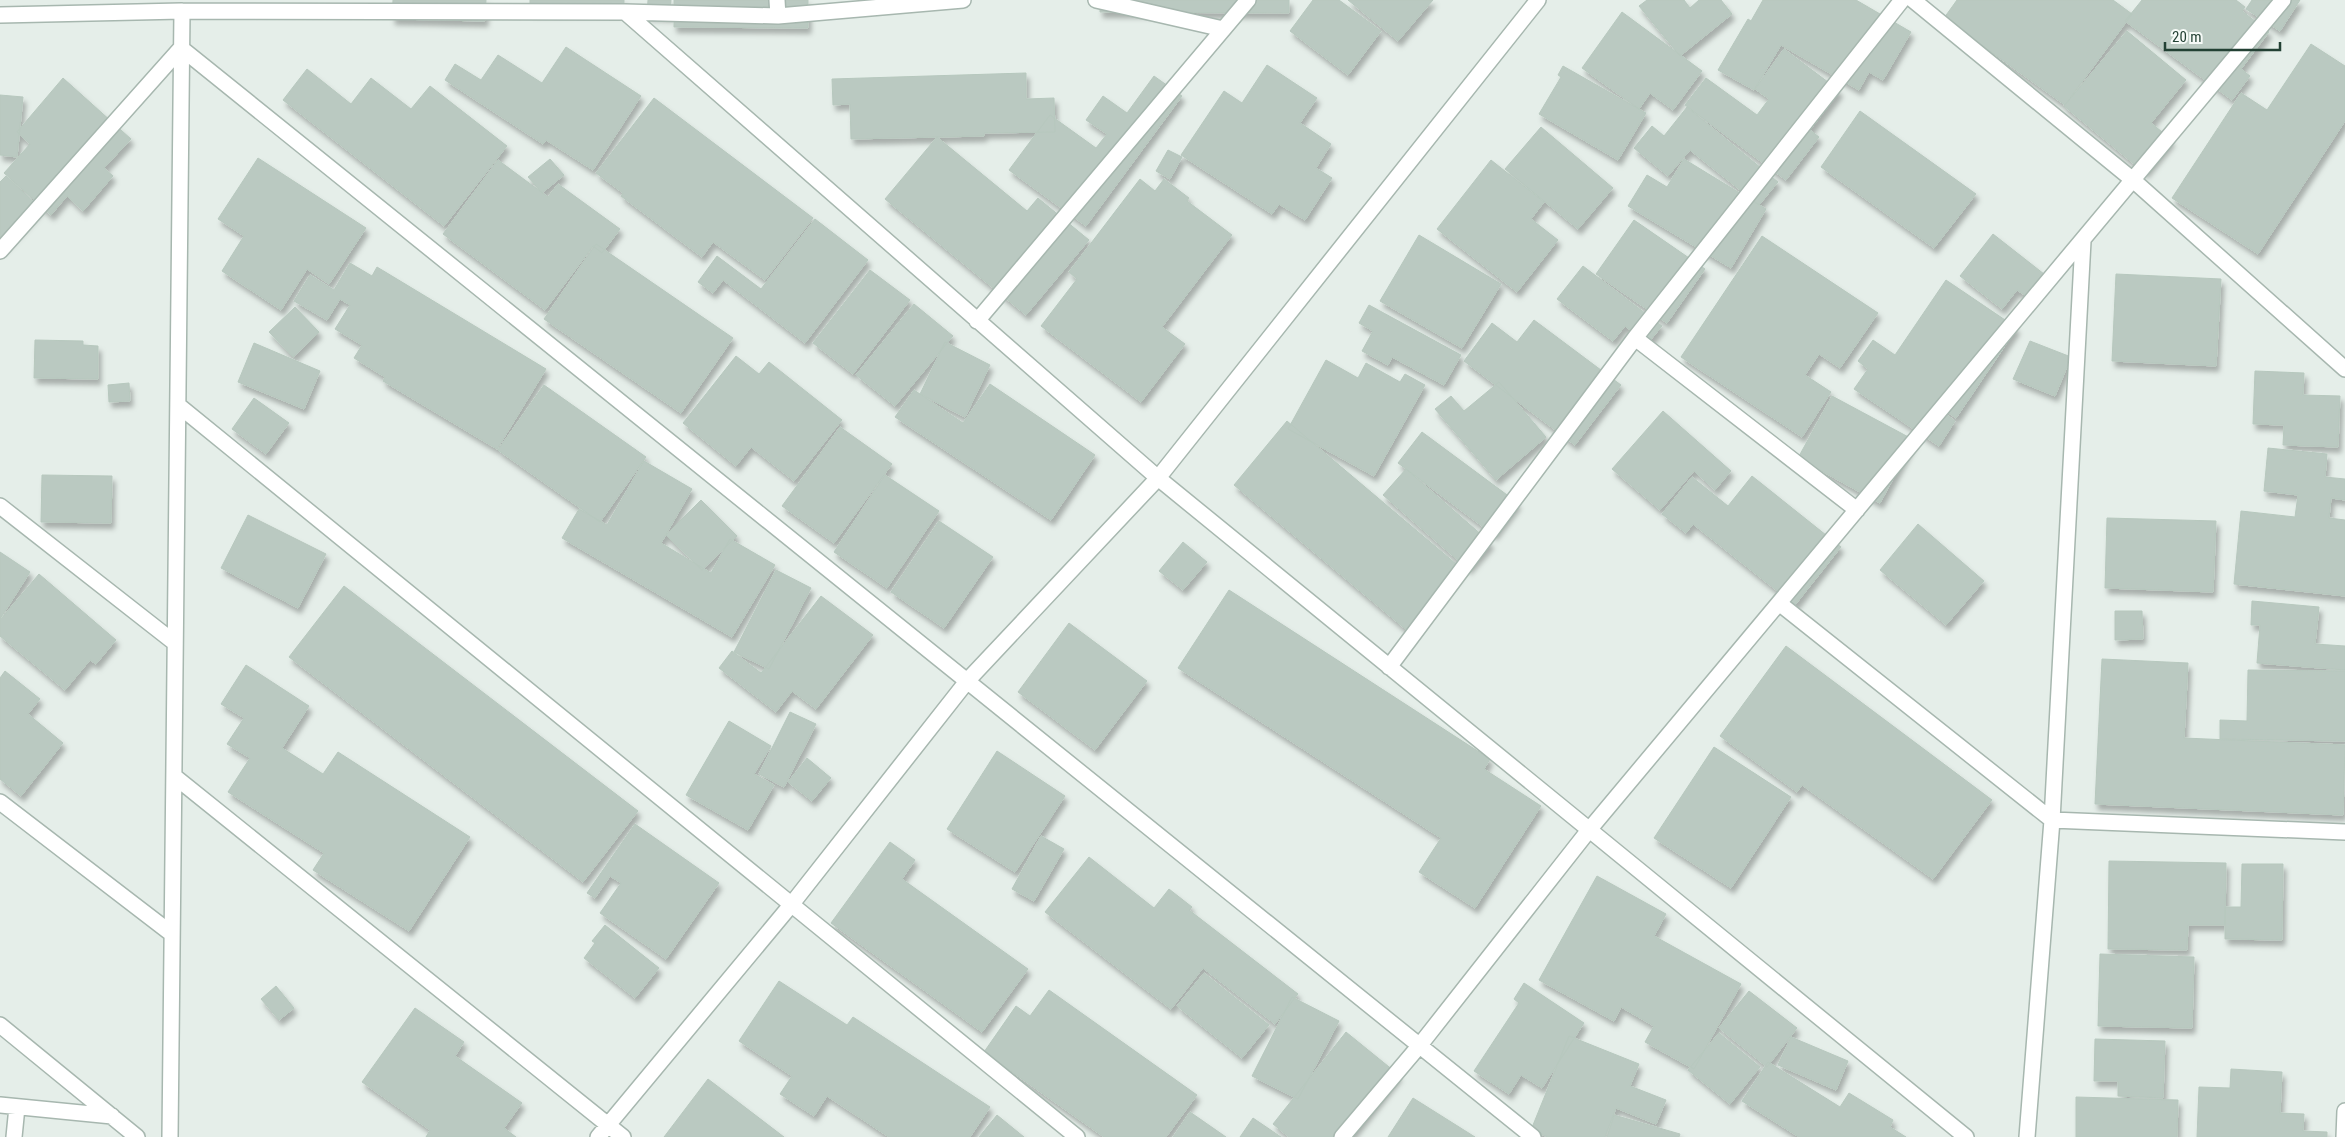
<svg xmlns="http://www.w3.org/2000/svg" width="2345" height="1137" viewBox="0 0 2345 1137" font-family="'Roboto Condensed',sans-serif">
  <style>
    .building { fill: #bac9c1; stroke: #b7c8be; filter: url(#shadow) }
    .lines { fill: none; stroke-linecap: round; stroke-linejoin: round }
    .street-casing { stroke: #a7b7af; stroke-width: 18 }
    .street { stroke: #fff; stroke-width: 15 }
  </style>
  <defs>
    <filter id="shadow"><feDropShadow dx="3" dy="5.5" stdDeviation="2.5" flood-color="#0004"/></filter>
  </defs>
  <rect width="100%" height="100%" fill="#e5eee9"/>
  <!-- building -->
  <path class="building" d="M393 0H486L485 21 392 19Z
    M530 0H624V11H530Z
    M648 0H671L670 16 647 15Z
    M674 0H808V28L674 27Z
    M1100 0H1289V13L1100 12Z
    M1313 0H1339L1381 31 1348 75 1290 31Z
    M1348 0H1433L1398 41Z
    M1647 0H1684L1690 8 1699 0H1721L1732 14 1680 56 1639 6Z
    M1763 0H1856L1911 32 1883 80 1869 72 1859 90 1781 45 1754 90 1718 70 1748 19 1751 21Z
    M1957 0H2113L2132 14 2065 105 1944 18Z
    M2142 0H2236L2245 7 2242 11 2269 32 2241 69 2250 76 2232 100 2125 21Z
    M2252 0H2300L2280 31 2246 9Z
    M1622 12 1702 71 1673 110 1650 93 1639 109 1582 68Z
    M2127 31 2186 80 2151 123 2172 140 2145 173 2064 106Z
    M2311 44 2345 66V121L2258 254 2172 198 2241 93 2267 110Z
    M566 47 641 96 593 170 546 140 543 144 445 80 455 64 481 80 498 55 542 83Z
    M1784 49 1840 91 1810 130 1819 137 1786 180 1685 105 1706 78 1757 115 1769 99 1755 89Z
    M1267 65 1317 98 1300 123 1331 144 1316 168 1332 178 1305 220 1279 204 1272 214 1181 155 1224 91 1242 103Z
    M1563 66 1646 113 1618 160 1539 114 1561 77 1558 75Z
    M307 69 351 104 371 78 411 109 430 86 507 146 444 226 283 100Z
    M1026 73V99L1054 98 1055 132 984 133V136L851 139 850 104 833 105 832 79Z
    M1154 76 1182 96 1086 226 1009 170 1050 115 1096 148 1107 134 1086 120 1103 96 1127 113Z
    M63 78 131 139 104 168 113 176 83 211 67 196 51 215 4 173 30 144 17 132Z
    M0 95 23 97 17 157 0 155Z
    M654 98 813 218 765 280 713 242 702 257 621 196 623 193 596 173Z
    M1687 107 1778 182 1759 205 1690 150 1668 176 1634 148 1652 126 1664 136Z
    M1860 111 1976 194 1934 248 1821 167Z
    M1541 127 1613 188 1578 229 1505 169Z
    M937 137 1027 211 1038 198 1089 240 1026 315 885 199Z
    M1168 150 1182 157 1170 179 1156 171Z
    M258 158 366 228 329 284 307 269 281 310 222 271 244 236 218 219Z
    M550 159 564 175 542 193 528 177Z
    M1684 159 1766 209 1731 268 1628 206 1647 175 1667 187Z
    M498 160 548 197 558 184 620 229 602 253 593 246 545 310 443 234Z
    M1491 160 1544 202 1531 219 1558 240 1517 292 1437 229Z
    M6 176 40 208 0 250V182Z
    M1140 179 1155 191 1164 179 1189 198 1187 201 1232 235 1162 327 1185 344 1141 402 1041 326 1077 279 1069 272Z
    M815 219 868 260 805 343 723 280 713 293 698 282 717 256 761 289Z
    M1634 220 1705 269 1667 323 1596 274Z
    M1993 234 2044 274 2026 296 2017 290 2002 309 1960 276Z
    M1419 235 1501 284 1462 348 1380 301Z
    M1762 236 1878 313 1840 368 1819 354 1805 375 1831 392 1802 437 1681 357Z
    M596 244 733 338 681 413 544 319Z
    M350 263 372 276 377 267 546 369 497 449 383 381 385 377 354 358 362 345 335 329 350 305 340 299 327 320 294 301 310 275 334 290Z
    M1583 266 1662 326 1648 343 1625 326 1613 341 1557 299Z
    M870 270 910 300 853 374 813 343Z
    M2116 274 2221 279 2216 366 2112 361Z
    M1946 280 2017 328 1956 418 1940 407 1939 409 1955 421 1939 446 1854 389 1868 369 1858 361 1873 340 1895 355Z
    M914 304 953 336 895 406 856 375Z
    M1369 305 1461 355 1444 385 1392 357 1388 365 1362 351 1373 331 1359 323Z
    M295 307 319 332 293 357 269 332Z
    M1534 320 1621 385 1575 445 1464 361 1492 323 1517 342Z
    M35 340 83 341V345L98 346V379L34 378Z
    M2030 341 2071 357 2055 396 2013 379Z
    M945 342 990 365 965 417 920 394Z
    M254 343 320 371 304 409 238 382Z
    M736 356 759 374 769 362 842 420 794 481 751 447 736 466 683 423Z
    M1326 360 1358 378 1366 363 1400 382 1405 374 1425 385 1374 476 1288 429Z
    M2255 371 2304 373 2303 395 2340 396 2338 447 2283 445 2284 425 2253 424Z
    M1499 382 1546 437 1496 480 1435 409 1451 396 1464 411Z
    M129 383 130 401 109 402 108 385Z
    M990 384 1095 455 1051 520 895 417 914 390 963 423Z
    M544 385 646 457 600 522 498 450Z
    M1832 396 1914 440 1880 503 1798 458Z
    M254 398 289 423 266 454 232 429Z
    M1663 411 1731 471 1715 490 1694 471 1660 510 1612 469Z
    M1287 421 1462 569 1409 632 1234 485Z
    M840 427 892 464 834 543 782 506Z
    M1422 432 1518 503 1494 535 1398 463Z
    M2268 448 2327 454 2325 477 2345 479V500L2331 498 2329 518 2345 520V596L2234 584 2241 511 2295 517 2298 495 2264 491Z
    M644 461 692 489 661 543 711 573 730 539 775 565 732 637 562 538 579 509 607 525Z
    M1406 469 1491 543 1468 569 1383 495Z
    M42 475 112 476 111 523 41 522Z
    M885 475 939 511 887 588 834 552Z
    M1752 476 1841 547 1795 605 1693 524 1686 533 1662 514 1692 477 1728 506Z
    M701 500 737 536 702 570 666 535Z
    M248 515 326 554 298 608 221 568Z
    M2107 518 2216 521 2213 592 2105 588Z
    M939 521 993 557 944 628 891 592Z
    M1918 524 1984 581 1946 625 1880 570Z
    M1183 542 1207 562 1183 590 1159 571Z
    M0 552 30 572 0 619Z
    M776 570 811 588 769 669 734 652Z
    M39 574 116 640 96 664 90 660 65 690 0 636V620Z
    M344 586 638 811 583 882 289 657Z
    M1229 590 1490 759 1484 769 1541 806 1475 908 1419 872 1441 838 1178 668Z
    M821 596 873 635 816 709 792 691 776 712 719 668 732 651 761 673Z
    M2252 601 2319 607 2315 644 2345 646V670L2257 663 2260 625H2251Z
    M2115 611H2142L2143 639 2115 640Z
    M1069 623 1147 681 1095 750 1018 692Z
    M1786 646 1992 800 1933 879 1802 785 1797 792 1720 736Z
    M2102 659 2188 663 2184 738 2345 745 2343 815 2095 804Z
    M246 665 309 706 282 748 323 774 338 752 470 837 409 931 313 870 324 853 228 792 250 758 227 744 244 718 221 704Z
    M2248 670 2345 671V741L2220 739V720L2247 721Z
    M5 671 40 699 28 714 63 743 21 796 0 779V678Z
    M790 712 816 724 784 787 759 774Z
    M729 721 771 746 754 774 774 785 748 830 686 795Z
    M1714 747 1791 797 1731 888 1654 838Z
    M997 751 1065 796 1015 872 947 829Z
    M807 758 831 778 812 801 788 782Z
    M635 824 719 883 666 959 600 913 621 883 610 876 595 898 587 893Z
    M1041 836 1064 849 1034 901 1012 889Z
    M890 842 915 860 902 879 1028 969 982 1032 831 923Z
    M1089 857 1154 908 1169 889 1192 907 1189 910 1298 994 1275 1024 1203 968 1171 1009 1045 912Z
    M2109 861 2226 863 2225 925H2188L2187 950 2108 949Z
    M2242 864H2283L2282 940 2225 939V907H2241Z
    M1597 876 1666 914 1654 936 1741 984 1694 1069 1645 1042 1654 1026 1621 1007 1614 1021 1539 980Z
    M605 925 659 968 635 998 584 958 595 943 592 941Z
    M2100 954 2194 957 2192 1028 2098 1026Z
    M1204 973 1269 1025 1242 1058 1177 1006Z
    M779 981 847 1025 853 1017 990 1107 970 1137H889L827 1096 814 1116 780 1094 792 1076 739 1041Z
    M1524 983 1584 1023 1542 1088 1521 1075 1509 1094 1474 1071 1519 1003 1514 999Z
    M276 986 294 1008 279 1020 261 999Z
    M1049 990 1197 1095 1166 1137H1104L984 1052 1016 1006 1030 1016Z
    M1749 991 1797 1028 1767 1067 1719 1028Z
    M1292 997 1339 1021 1298 1099 1252 1076Z
    M415 1008 464 1042 455 1056 522 1103 504 1128 516 1137H426L430 1130 362 1082Z
    M1346 1032 1399 1075 1350 1137H1289L1273 1124Z
    M1719 1033 1760 1067 1730 1104 1688 1070Z
    M1569 1036 1639 1064 1630 1086 1666 1100 1656 1124 1616 1108 1605 1137H1548L1531 1130Z
    M1791 1037 1848 1061 1836 1090 1778 1065Z
    M2095 1039 2165 1041 2163 1098 2118 1096V1081H2094Z
    M1768 1062 1840 1107 1849 1093 1893 1120 1890 1127 1906 1137H1799L1742 1101Z
    M2231 1069 2282 1072 2280 1113 2304 1114 2303 1131 2327 1132V1137H2197L2199 1087 2230 1088Z
    M708 1079 784 1137H664Z
    M2076 1097 2178 1100 2177 1137H2076Z
    M1413 1098 1475 1137H1388Z
    M1190 1112 1226 1137H1173Z
    M997 1115 1024 1137H979Z
    M1614 1115 1680 1134 1679 1137H1607Z
    M1253 1118 1281 1137H1240Z"/>
  <g class="lines">
    <!-- street casing -->
    <g class="street-casing">
      <path id="street" d="M777 0 778 16
        M1096 0 1223 29
        M1913 0 2133 180 2345 369
        M625 12 1158 478 1966 1137
        M0 15 182 11 625 12 778 16 963 0
        M0 251 181 48 1533 1137
        M977 321 1248 0
        M1635 338 1857 510
        M178 405 1077 1137
        M0 506 175 643
        M1779 603 2052 820 2345 832
        M1389 667 1635 338 1902 0
        M174 776 623 1137
        M0 802 172 934
        M0 1025 137 1137
        M0 1105 112 1116
        M14 1137 17 1107
        M170 1137 182 11
        M598 1137 791 905 968 680 1158 478 1538 0
        M1342 1137 1420 1045 1589 830 2283 0
        M2027 1137 2052 820 2083 241
        M2344 1137 2345 1111"/>
    </g>
    <!-- street -->
    <use href="#street" class="street"/>
  </g>
  <!-- scale -->
  <path d="M2165 42v8h115v-8" fill="none" stroke="#234134" stroke-width="2.5"/>
  <text x="2172" y="42" font-size="15" fill="#234134" stroke="#f6faf7" stroke-width="4" paint-order="stroke">20 m</text>
</svg>
